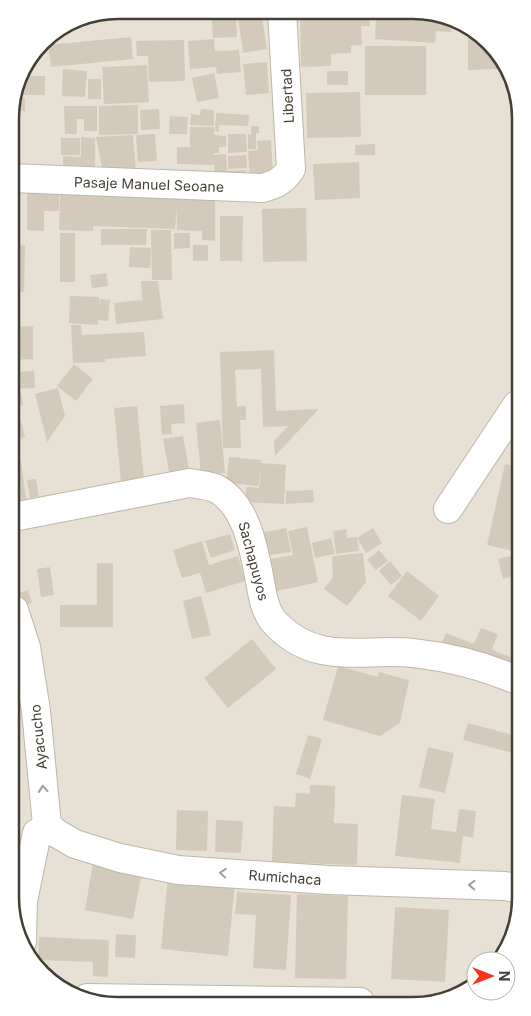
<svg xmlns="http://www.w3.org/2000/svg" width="531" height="1016" viewBox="0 0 531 1016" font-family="Inter,sans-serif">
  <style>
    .residential { fill: #e7e0d4 }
    .building { fill: #d4cabc }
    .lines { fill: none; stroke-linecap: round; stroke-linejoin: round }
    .minor-casing { stroke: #beb6a9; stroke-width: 30 }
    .minor { stroke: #fff; stroke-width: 28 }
    .oneway { stroke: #a29f9a }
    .labels { text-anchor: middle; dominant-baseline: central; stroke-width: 5; stroke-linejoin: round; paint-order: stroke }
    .street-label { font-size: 14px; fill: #463f36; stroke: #fff }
    .rim { fill: none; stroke: #463f36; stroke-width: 2.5 }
  </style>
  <rect width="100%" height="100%" fill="#f3efe6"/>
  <!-- residential -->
  <path class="residential" d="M117 10 434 12 485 37 515 83 521 906 500 961H476V980L448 1000 103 1005 47 980 16 933 11 104 21 70 46 37 77 18Z"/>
  <!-- building -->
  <path class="building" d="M237 11H261L267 49 243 53Z
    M300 11 369 12 370 26H361L362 45 351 46V53L331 54V66L301 67Z
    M376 12H434L452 21 451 32 436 31 435 43 375 39 376 18 392 19 393 15 376 14Z
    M236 18 237 37 213 38 212 20Z
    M468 28 485 37 498 57V69L468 70Z
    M131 37 133 59 51 67 48 45Z
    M214 39 215 51 239 50 241 72 217 74 216 67 190 69 188 41Z
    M184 40 185 81 149 82 148 56H137L136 41Z
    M365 46H426V95H365Z
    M267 62 269 93 246 95 243 64Z
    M147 65 149 102 104 104 102 67Z
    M63 69 87 71 85 97 62 96Z
    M327 71H348V85H327Z
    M214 73 219 98 197 102 192 78Z
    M19 76H45V95H14Z
    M88 79H101V99H88Z
    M360 92 361 137 307 138 306 93Z
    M13 98H25V111H11Z
    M138 105V134L99 135V106Z
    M64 106H97V131H84V119H77V134H65Z
    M159 109 160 129 141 130 140 110Z
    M201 109 214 110V126L190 125 191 114 200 115Z
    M216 113 249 115 248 126 219 125V132L215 131Z
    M170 116 188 117 187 134H169Z
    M251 126H259V133H256V149H248V134H251Z
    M190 127H214V135L226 136V147H219V153H214V155L226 154 227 171 246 170V178L215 179 214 165 177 164V147H190Z
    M155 134 157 161 138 162 136 135Z
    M228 134H246L247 152 228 153Z
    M133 135 136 172 103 173 96 137Z
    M81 137 95 138V174H63V156L81 157Z
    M61 138H80V155H61Z
    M271 140 273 177 250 178 248 151 258 150 257 141Z
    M375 144V155H355V145Z
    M246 155 247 168 228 169V156Z
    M359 162 360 198 315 200 313 164Z
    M27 192 59 193V211H44V231L27 230Z
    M60 193 215 199V241L202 240V231L177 230V207L175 229 93 226V231L59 230Z
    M306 208 307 261 263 262 262 209Z
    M220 216H243L242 261H220Z
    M101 229H147L146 245H101Z
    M151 230H171L172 280H152Z
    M60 233H75V282H60Z
    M174 233H190V248L174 249Z
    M12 241 25 246 24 292H12Z
    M193 245H208V261H193Z
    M130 247 151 248 150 268 129 267Z
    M106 273 108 286 92 288 90 275Z
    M141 281H158L163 319 116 324 114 303 142 300Z
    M70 296 99 297V307L100 299 110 300 108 321 98 320V325L69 323Z
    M71 325H81L82 335 144 332 146 356 105 359 104 348 105 362 73 363Z
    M33 326V359L12 360V327Z
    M274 350 276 411 319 409 275 456 274 441 288 426 263 427 261 369 235 370 237 406H246V420H240L241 448H223L220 352Z
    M74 364 93 379 76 401 57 386Z
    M34 371 35 388 13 389 12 372Z
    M58 388 65 416 47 442 35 394Z
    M21 392 23 405 13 407V393Z
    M184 404 185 423 171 424 172 434 162 435 160 406Z
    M137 406 144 480 121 482 114 408Z
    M220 420 225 473 201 475 196 423Z
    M21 421 25 437 15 440 13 424Z
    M183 436 190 474 170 477 163 439Z
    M229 457 261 460V463L286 465 284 504 246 502V487L259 488 261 469 258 486 226 483Z
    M21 461 26 499 13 501V462Z
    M505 464 518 467V552L487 545Z
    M36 479 39 496 30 498 27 480Z
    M313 490 314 502 286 504V491Z
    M307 527 318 582 273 592 266 560 293 555 288 531Z
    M286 528 291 552 264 556 260 533Z
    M373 528 382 543 366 553 357 538Z
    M346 529 347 538 357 537 359 551 336 554 333 531Z
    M230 534 235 550 211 558 205 541Z
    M331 538 335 554 315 558 312 543Z
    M202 541 209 565 238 556 245 581 206 593 200 573 182 578 173 550Z
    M379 550 388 561 376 570 367 560Z
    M363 553 366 582 347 606 324 589 333 577 332 556Z
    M518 554 519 575 503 579 498 559Z
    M390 561 402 576 391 585 379 571Z
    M97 563H113V627H60V605H97Z
    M50 567 54 595 41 597 37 569Z
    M407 571 439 596 421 621 388 596Z
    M28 590 32 603 21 606 18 593Z
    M201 596 211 635 192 639 183 601Z
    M481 628 498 634 492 650 519 660V666L440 648 446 633 474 644Z
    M252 639 276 669 228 708 204 678Z
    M338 666 378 677 379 672 409 680 400 723 380 736 323 720Z
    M468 723 520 737V770L510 767 513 753 463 740Z
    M308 735 322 739 310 779 296 774Z
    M428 747 454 753 445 793 419 787Z
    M310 785 335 786 334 823 358 824 357 865 272 862 274 806 295 807 296 793 310 794Z
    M402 795 435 799 431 829 456 832 459 809 476 811 473 838 463 836 460 863 395 856Z
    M177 810 208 811 207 851 176 850Z
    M216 820 243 821 241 853 215 852Z
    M93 863 142 872 133 919 85 910Z
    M168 876 235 883 228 956 161 949Z
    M237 892 291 895 286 970 253 968 256 915 235 914Z
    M297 894 348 896 346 979 295 978Z
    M395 907 449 910 445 982 391 979Z
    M116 934 136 935 135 958 115 957Z
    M39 937 109 940 108 977 93 976V962L38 960Z"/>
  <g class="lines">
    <!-- minor casing -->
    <g class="minor-casing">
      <path id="minor" d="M11 178 262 188C275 185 283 181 291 169L282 11
        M448 509 517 405
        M13 517 189 483C197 484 207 485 215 488 248 504 255 555 261 587 263 600 267 616 277 625 318 666 362 648 413 653 449 657 487 667 519 681
        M14 610 26 647 36 711 47 825 56 833 75 844 120 858 178 870 329 880 505 886 521 889
        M22 942 23 901 37 833
        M87 998 360 1002"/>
    </g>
    <!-- minor -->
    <use href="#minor" class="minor"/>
  </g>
  <!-- one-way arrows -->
  <defs><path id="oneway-chevron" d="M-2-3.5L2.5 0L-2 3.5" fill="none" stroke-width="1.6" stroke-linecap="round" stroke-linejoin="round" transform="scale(1.25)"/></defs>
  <g class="oneway">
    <use href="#oneway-chevron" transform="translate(43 789) rotate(-95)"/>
    <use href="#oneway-chevron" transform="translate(223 873) rotate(-176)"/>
    <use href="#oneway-chevron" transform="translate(472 885) rotate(-178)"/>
  </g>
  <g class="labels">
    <!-- street labels -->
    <g class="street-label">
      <text transform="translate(287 96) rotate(-93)">Libertad</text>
      <text transform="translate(149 184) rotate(2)">Pasaje Manuel Seoane</text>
      <text transform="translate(254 561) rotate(75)">Sachapuyos</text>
      <text transform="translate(38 737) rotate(-96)">Ayacucho</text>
      <text transform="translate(285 877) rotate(4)">Rumichaca</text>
    </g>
  </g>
  <!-- crop -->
  <path d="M0 0H531V1016H0ZM118 19H413A99 99 0 0 1 512 118V898A99 99 0 0 1 413 997H118A99 99 0 0 1 19 898V118A99 99 0 0 1 118 19Z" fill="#fff" fill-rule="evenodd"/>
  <path class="rim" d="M118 19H413A99 99 0 0 1 512 118V898A99 99 0 0 1 413 997H118A99 99 0 0 1 19 898V118A99 99 0 0 1 118 19Z"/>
  <!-- north arrow -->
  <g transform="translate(491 976) rotate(90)"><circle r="24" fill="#ffffff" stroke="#b5b2af"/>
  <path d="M0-4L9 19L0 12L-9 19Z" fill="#f7331a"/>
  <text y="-8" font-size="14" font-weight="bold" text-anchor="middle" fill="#463f36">N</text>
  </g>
</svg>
